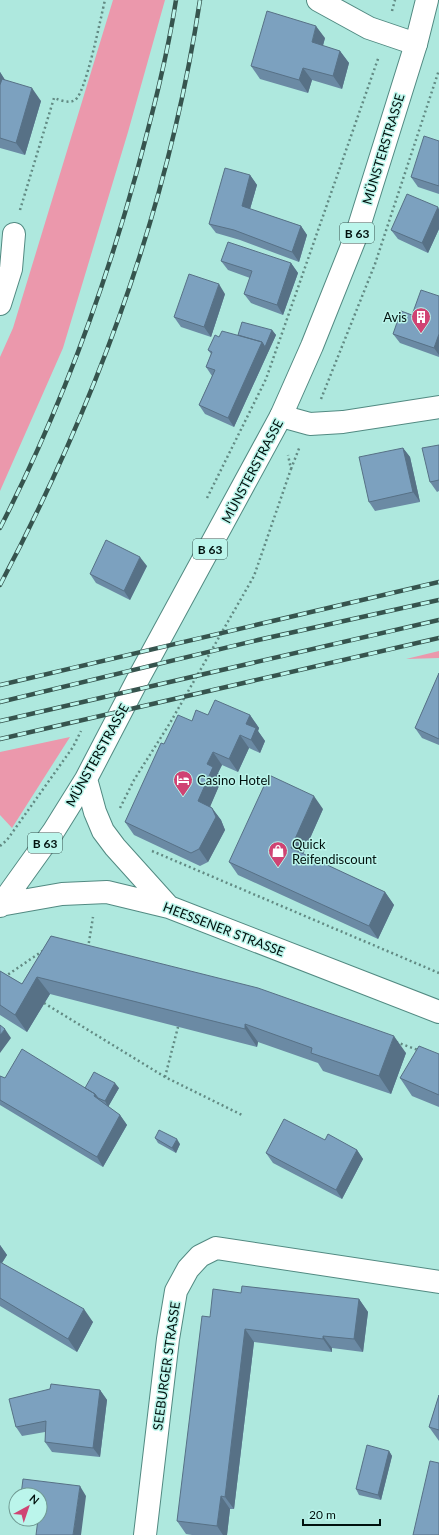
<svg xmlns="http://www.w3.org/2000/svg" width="439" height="1535" viewBox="0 0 439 1535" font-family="Lato,sans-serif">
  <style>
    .green { fill: #eb98ac }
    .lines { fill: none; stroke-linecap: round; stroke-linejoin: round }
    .minor-casing { stroke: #528a82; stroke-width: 24 }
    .major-casing { stroke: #528a82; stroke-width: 24 }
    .path { stroke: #628a83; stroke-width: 2.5; stroke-dasharray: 2 3; stroke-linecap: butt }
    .minor { stroke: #fff; stroke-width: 22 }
    .major { stroke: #fff; stroke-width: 22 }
    .rail-casing { stroke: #36544e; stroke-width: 4.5 }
    .rail { stroke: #bbf5eb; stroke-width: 3; stroke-dasharray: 9; stroke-linecap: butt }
    .wall { fill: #6b8aa4 }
    .shaded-wall { fill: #577186 }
    .building { fill: #7ca1bf; stroke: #577186 }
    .labels { text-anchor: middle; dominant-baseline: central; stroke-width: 3; stroke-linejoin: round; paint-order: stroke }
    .shield { fill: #bbf5eb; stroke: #385550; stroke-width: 1 }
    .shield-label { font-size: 12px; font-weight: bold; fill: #00110e }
    .street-label { font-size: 13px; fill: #00110e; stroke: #bbf5eb }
    .poi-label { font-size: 13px; fill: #00110e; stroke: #bbf5eb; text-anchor: start }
  </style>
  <rect width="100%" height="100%" fill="#aee8de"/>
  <!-- green -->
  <path class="green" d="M113 0H165L128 132 63 348 0 491V357L13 328Z
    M439 651V658L406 659Z
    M70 737 12 828 0 815V752Z"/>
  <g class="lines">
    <!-- minor casing -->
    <g class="minor-casing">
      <path id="minor" d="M318 0 369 28 416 44
        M0 304 11 269 14 234
        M281 416 310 424 343 422 439 407
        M145 1535 168 1339 176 1291 188 1269 200 1256 216 1248 439 1282"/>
    </g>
    <!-- major casing -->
    <g class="major-casing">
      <path id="major" d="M86 779 95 812 103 831 115 847 169 907
        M0 905 62 894 107 892 169 907 439 1012
        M0 906 53 832 86 779 137 681 281 416 312 346 356 236 416 44 427 0"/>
    </g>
    <!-- path -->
    <path class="path" d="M392 11 395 0
      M20 210 54 98C60 100 69 104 75 100 86 93 101 16 105 0
      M321 399 375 264 439 70
      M291 469 300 446
      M207 498 266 379 379 56
      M120 808 134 780 170 723 254 576 291 469 288 455
      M0 846 7 840 73 747 81 731
      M152 851 439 973
      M88 948 93 917
      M0 980 44 950
      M44 1003 165 1077 244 1116
      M396 1042 418 1050
      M165 1077 178 1027"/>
    <!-- minor -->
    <use href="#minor" class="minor"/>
    <!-- major -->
    <use href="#major" class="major"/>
    <!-- rail casing -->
    <g class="rail-casing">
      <path id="rail" d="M0 528C58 415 103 294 137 171 152 115 167 58 176 0
        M0 585C97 402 169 205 200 0
        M0 685 439 582
        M0 702 258 640 439 600
        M0 721 439 620
        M0 739 439 638"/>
    </g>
    <!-- rail -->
    <use href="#rail" class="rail"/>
  </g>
  <!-- wall -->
  <path class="wall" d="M325 38 323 46 340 51 349 63 342 89 312 80 308 93 260 79 251 66Z
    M0 72 5 80 41 101 25 155 0 148Z
    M439 141V194L418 187 411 177Z
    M250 175 257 185 250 209 301 226 307 235 299 262 240 240 216 233 209 224Z
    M439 209V229L428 253 398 239 391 230Z
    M221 261 291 263 298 273 283 315 251 303 244 294 250 278 228 270Z
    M225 294 211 337 181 327 174 317Z
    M439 296V357L400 343 393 334 412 315Z
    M272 330 276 335 234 427 205 414 199 405 212 376 206 367 211 354 208 350 219 337 238 335Z
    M439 445V491L437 492 430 482Z
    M403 448 410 457 420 502 375 511 369 502Z
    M147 566 130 600 96 583 90 574Z
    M439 673V745L422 738 415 728Z
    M208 715H250L259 728 258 731 265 741 260 753 249 748 238 772 222 765 218 773 222 779 210 806 212 808 221 820 225 830 208 862 200 866 134 835 125 822 164 744 192 721Z
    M323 809 303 854 385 892 394 905 378 939 238 875 229 862Z
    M51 936 406 1053 391 1094 323 1071 318 1063 258 1042 257 1047 50 994 27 1032 0 1015V971L22 984Z
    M439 1054V1107L412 1096 400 1078Z
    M0 1076 5 1078 85 1088H119L108 1107 120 1115 127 1125 103 1167 0 1105Z
    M155 1138 180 1144 176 1153 158 1143Z
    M325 1140 357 1150 363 1159 342 1199 273 1163 266 1153Z
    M0 1245 7 1255 2 1263 93 1322 77 1352 0 1306Z
    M241 1293 359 1299 368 1312 363 1352 332 1348V1352L254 1342 234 1509H230L227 1535H192L186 1534 177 1521 210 1317Z
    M100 1390 107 1400 100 1457 52 1452 45 1442V1432L22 1436 16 1427Z
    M439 1395V1441L429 1427Z
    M389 1451 392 1456 381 1500 359 1495 356 1489Z"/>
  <!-- shaded-wall -->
  <path class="shaded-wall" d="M316 26 325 38 320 55 312 42Z
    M340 51 349 63 342 89 333 76Z
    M303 68 312 80 308 93 299 80Z
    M0 72 5 80 0 95Z
    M32 88 41 101 25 155 16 143Z
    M250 175 257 185 248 216 242 206Z
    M438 207 439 209V229L428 253 422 243Z
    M301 226 307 235 299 262 292 252Z
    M291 263 298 273 283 315 277 305Z
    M219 284 225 294 211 337 204 327Z
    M272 330 276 335 234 427 228 418 262 342Z
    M439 334V355L434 348Z
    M403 448 410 457 420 502 413 492Z
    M140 557 147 566 130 600 124 591Z
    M250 715 259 728 258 731 265 741 260 753 251 740 246 724Z
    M240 735 249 748 238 772 229 759Z
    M213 752 222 765 218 773 222 779 207 814 198 801 207 764Z
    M314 796 323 809 300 861 291 848Z
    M212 808 221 820 225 830 208 862 199 849Z
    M385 892 394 905 378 939 369 926Z
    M37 977 50 994 27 1032 15 1015Z
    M245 1024 258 1042 257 1047 245 1029Z
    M5 1029 11 1038 0 1053V1035Z
    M394 1036 406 1053 391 1094 379 1076Z
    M115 1083 119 1088 108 1107 105 1101Z
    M95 1094 102 1103 94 1096Z
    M120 1115 127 1125 103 1167 97 1157Z
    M177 1139 180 1144 176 1153 172 1148Z
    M357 1150 363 1159 342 1199 336 1190Z
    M0 1245 7 1255 0 1266Z
    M359 1299 368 1312 363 1352 354 1339Z
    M84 1309 93 1322 77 1352 68 1339Z
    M245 1329 254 1342 234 1509 225 1497Z
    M323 1336 332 1348V1352L323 1339Z
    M100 1390 107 1400 100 1457 93 1448Z
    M389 1451 392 1456 381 1500 378 1495Z
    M80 1486 86 1496 81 1535H73Z
    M221 1496 230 1509 227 1535H223L217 1526Z"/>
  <!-- building -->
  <path class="building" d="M267 11 316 26 312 42 340 51 333 76 303 68 299 80 251 66Z
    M2 79 32 88 16 143 0 138V85Z
    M424 136 439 141V186L411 177Z
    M225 168 250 175 242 206 301 226 292 252 234 230 209 224Z
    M407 194 438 207 422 243 391 230Z
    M228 242 291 263 277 305 244 294 252 271 221 261Z
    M189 274 219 284 204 327 174 317Z
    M421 290 439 296V334L434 348 393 334 401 311 412 315Z
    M242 322 272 330 265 347 262 342 238 335Z
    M222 331 262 342 228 418 199 405 215 370 206 367 212 352 208 350 215 335 219 337Z
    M439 445V480L430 482 422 448Z
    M403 448 413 492 369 502 359 457Z
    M106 540 140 557 124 591 90 574Z
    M439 673V739L415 728Z
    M215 700 250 715 246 724 256 728 251 740 240 735 229 759 213 752 207 764 213 767 198 801 212 808 216 817 199 849 191 853 125 822 161 743 164 744 178 715 192 721 196 710 208 715Z
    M269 775 314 796 291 848 385 892 369 926 229 862Z
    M51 936 258 988 394 1036 379 1076 311 1053 312 1048 245 1024V1029L37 977 15 1015 0 1005V971L22 984Z
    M0 1025 5 1029 0 1035Z
    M419 1046 439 1054V1095L400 1078Z
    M22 1049 95 1094 94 1096 120 1115 97 1157 0 1100V1076L5 1078Z
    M94 1072 115 1083 105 1101 98 1098 95 1094 85 1088Z
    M284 1119 325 1140 328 1134 357 1150 336 1190 266 1153Z
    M159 1130 177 1139 172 1148 155 1138Z
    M0 1262 84 1309 68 1339 0 1298Z
    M242 1286 359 1299 354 1339 323 1336V1339L245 1329 225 1497 221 1496 217 1526 177 1521 202 1316 210 1317 213 1289 241 1293Z
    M51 1384 100 1390 93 1448 45 1442 46 1421 16 1427 9 1399 50 1389Z
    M439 1395V1430L429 1427Z
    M367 1445 389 1451 378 1495 356 1489Z
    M430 1461 439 1463V1535H413Z
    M23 1479 80 1486 73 1535H36L38 1519H40V1495H21Z"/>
  <!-- icons -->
  <defs>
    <g id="building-pin" transform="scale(1)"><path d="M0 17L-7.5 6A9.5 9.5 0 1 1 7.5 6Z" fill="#d04373" stroke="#bbf5eb"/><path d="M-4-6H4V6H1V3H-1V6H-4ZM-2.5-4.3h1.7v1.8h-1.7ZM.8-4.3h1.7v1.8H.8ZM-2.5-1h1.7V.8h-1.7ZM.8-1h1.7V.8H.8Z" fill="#fff"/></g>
    <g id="hotel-pin" transform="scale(1)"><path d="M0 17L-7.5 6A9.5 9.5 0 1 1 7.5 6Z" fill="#d04373" stroke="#bbf5eb"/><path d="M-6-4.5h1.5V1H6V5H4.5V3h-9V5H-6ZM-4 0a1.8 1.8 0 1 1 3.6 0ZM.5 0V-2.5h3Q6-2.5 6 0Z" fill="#fff"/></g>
    <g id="shop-pin" transform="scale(1)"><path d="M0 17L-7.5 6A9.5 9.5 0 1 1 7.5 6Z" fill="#d04373" stroke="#bbf5eb"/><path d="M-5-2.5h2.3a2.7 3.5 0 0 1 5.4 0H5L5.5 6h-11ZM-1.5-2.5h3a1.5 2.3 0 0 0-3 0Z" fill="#fff"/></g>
  </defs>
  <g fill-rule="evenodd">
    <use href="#building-pin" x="421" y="317"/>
    <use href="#hotel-pin" x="183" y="780"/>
    <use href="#shop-pin" x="278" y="851"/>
  </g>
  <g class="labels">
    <!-- shield labels -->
    <g class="shield">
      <rect x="340" y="223" width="34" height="20" rx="3"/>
      <rect x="193" y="539" width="34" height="20" rx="3"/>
      <rect x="28" y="833" width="34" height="20" rx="3"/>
    </g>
    <g class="shield-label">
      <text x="357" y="233">B 63</text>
      <text x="210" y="549">B 63</text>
      <text x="45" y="843">B 63</text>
    </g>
    <!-- street labels -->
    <g class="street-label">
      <text transform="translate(383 149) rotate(-73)">MÜNSTERSTRASSE</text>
      <text transform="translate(252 471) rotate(-62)">MÜNSTERSTRASSE</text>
      <text transform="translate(97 755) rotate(-61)">MÜNSTERSTRASSE</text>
      <text transform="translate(224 929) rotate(21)">HEESSENER STRASSE</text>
      <text transform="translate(166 1366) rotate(-82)">SEEBURGER STRASSE</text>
    </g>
    <!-- poi labels -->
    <g class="poi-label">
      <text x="407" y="317" text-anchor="end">Avis</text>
      <text x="197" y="780">Casino Hotel</text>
      <text x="292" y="844">Quick<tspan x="292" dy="15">Reifendiscount</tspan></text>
    </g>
  </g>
  <!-- north arrow -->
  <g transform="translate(28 1507) rotate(40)"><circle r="19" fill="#bbf5eb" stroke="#709a93"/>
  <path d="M0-3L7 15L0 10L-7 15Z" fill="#d04373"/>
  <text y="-6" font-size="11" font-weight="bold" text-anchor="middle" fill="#00110e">N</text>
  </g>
  <!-- scale -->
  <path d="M303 1519v6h77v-6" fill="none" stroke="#00110e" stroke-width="2"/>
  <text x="309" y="1519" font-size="12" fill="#00110e" stroke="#bbf5eb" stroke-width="3" paint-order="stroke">20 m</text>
</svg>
